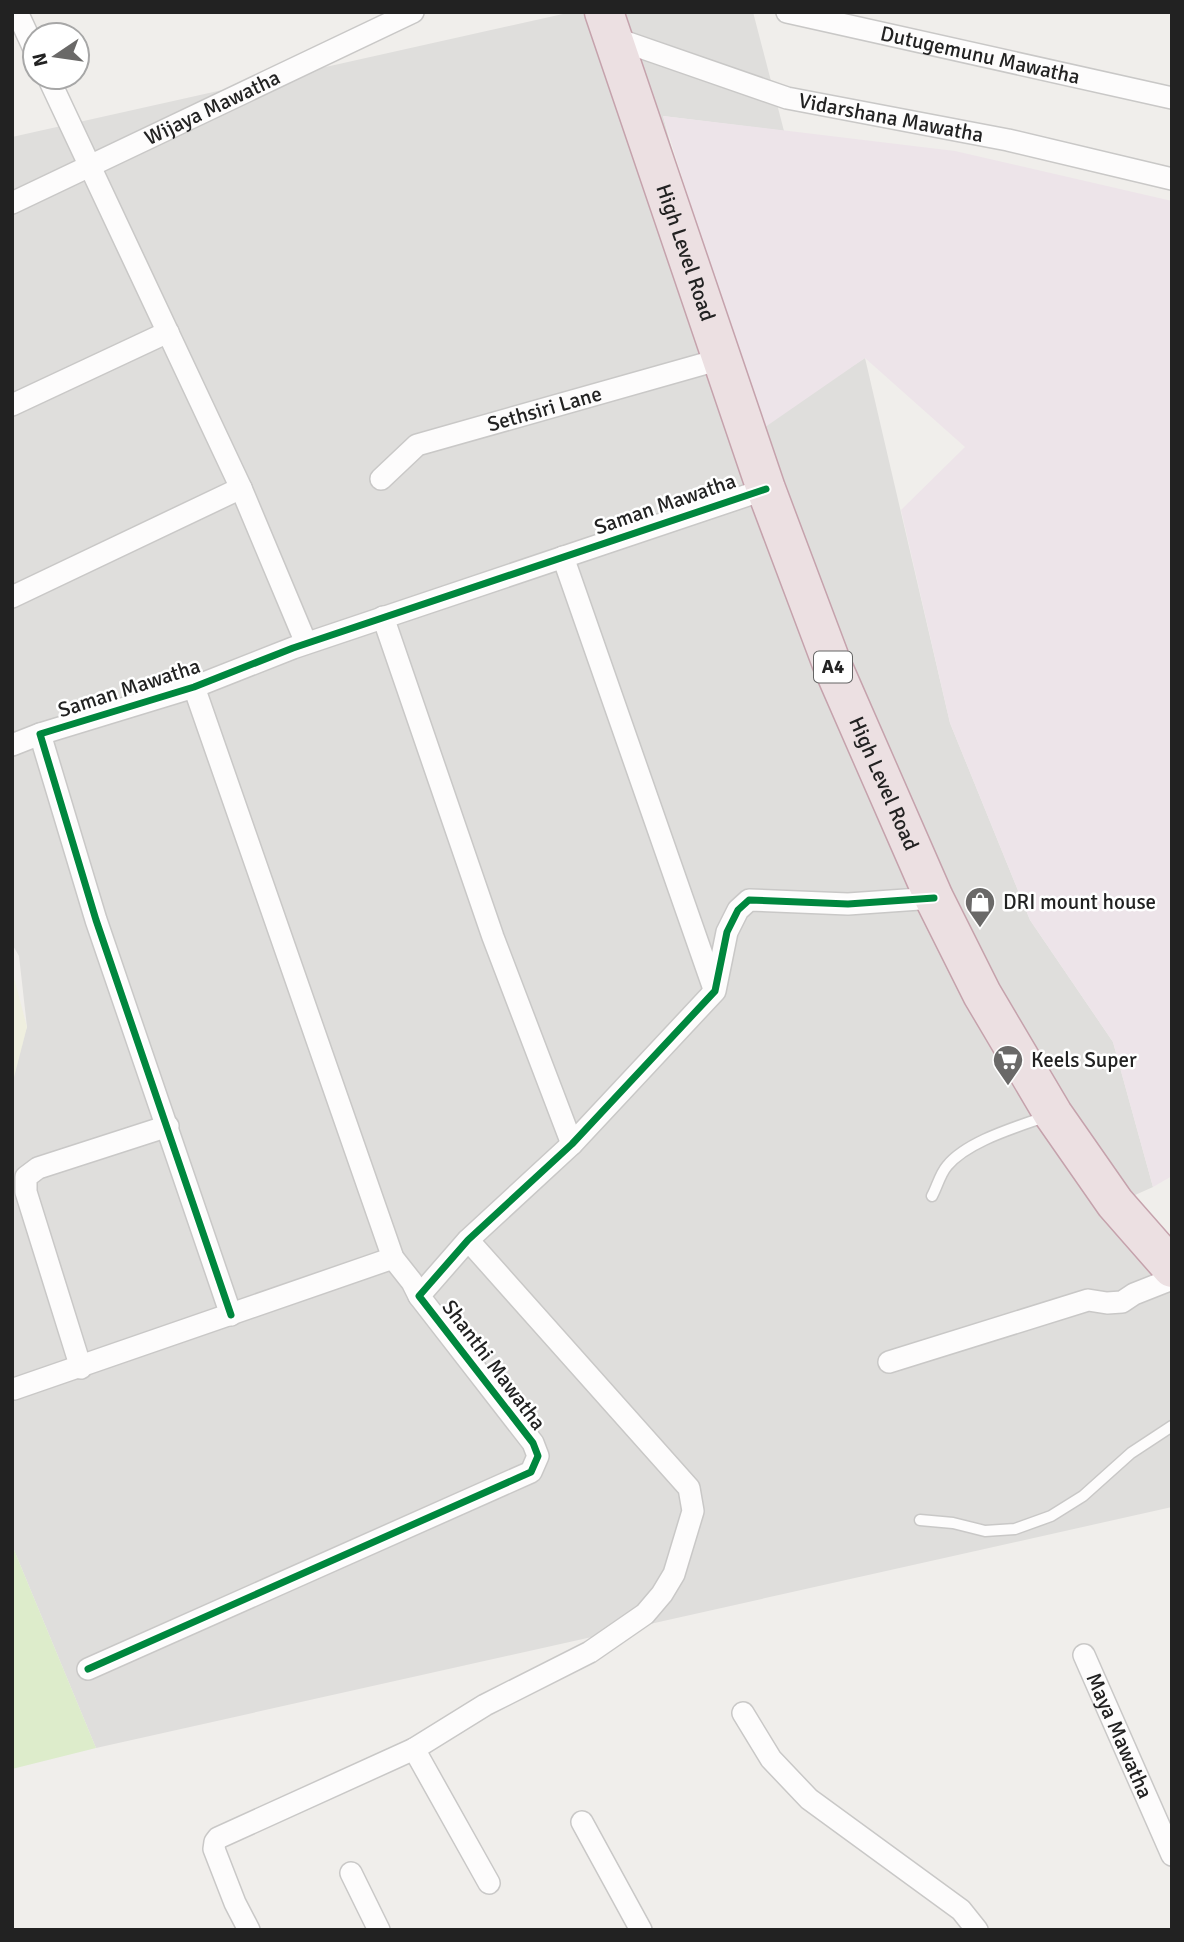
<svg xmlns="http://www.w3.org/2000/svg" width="1184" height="1942" viewBox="0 0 1184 1942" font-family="Signika,sans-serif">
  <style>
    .residential { fill: #dfdedc }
    .industrial { fill: #ede4e9 }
    .farmland { fill: #efefdf }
    .grass { fill: #ddeccb }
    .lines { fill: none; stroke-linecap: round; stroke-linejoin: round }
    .lane-casing { stroke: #c9c8c7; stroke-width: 13 }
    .street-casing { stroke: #c9c8c7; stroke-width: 24 }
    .highway-casing { stroke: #c5a2ac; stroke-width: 41 }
    .lane { stroke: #fdfcfc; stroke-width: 10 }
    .street { stroke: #fdfcfc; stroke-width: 21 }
    .highway { stroke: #ece0e2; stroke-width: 38 }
    .cycleway-casing { stroke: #fff; stroke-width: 11 }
    .cycleway { stroke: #00873e; stroke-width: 7 }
    .labels { text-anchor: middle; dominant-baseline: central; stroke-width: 5; stroke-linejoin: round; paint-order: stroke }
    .shield { fill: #fff; stroke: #646464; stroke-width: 2 }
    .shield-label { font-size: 19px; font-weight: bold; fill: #222 }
    .street-label { font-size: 21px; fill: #222; stroke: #fff }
    .poi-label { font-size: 21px; fill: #222; stroke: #fff; text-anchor: start }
  </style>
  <rect width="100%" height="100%" fill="#f0eeeb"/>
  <!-- residential -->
  <path class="residential" d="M572 12H753L784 131 663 116 747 434 865 358 950 723 1030 920 1113 1042 1153 1187 1115 1204 1172 1279V1507L96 1748 12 1545V1064L27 1027 19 956 12 944V137Z"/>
  <!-- industrial -->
  <path class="industrial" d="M663 116 955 151 1172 201V1176L1153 1187 1113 1042 1030 920 950 723 901 510 965 447 865 358 761 430Z"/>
  <!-- farmland -->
  <path class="farmland" d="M12 970 27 1027 12 1085Z"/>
  <!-- grass -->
  <path class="grass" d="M12 1545 96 1748 12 1769Z"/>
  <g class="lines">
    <!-- lane casing -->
    <g class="lane-casing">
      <path id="lane" d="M932 1196C937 1187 940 1174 947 1166 967 1141 1017 1127 1047 1116
        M920 1520 953 1523 985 1531 1015 1529 1051 1516 1083 1496 1131 1453 1172 1426"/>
    </g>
    <!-- street casing -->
    <g class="street-casing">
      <g id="street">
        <path d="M17 12 35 51"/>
        <path id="s1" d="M787 12 1172 98"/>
        <path id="s2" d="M614 38 787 98 1008 140 1172 179"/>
        <path d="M48 77 241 488 306 643"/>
        <path id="s3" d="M12 203 413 12"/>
        <path d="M12 405 168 332"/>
        <path id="s4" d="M381 479 417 445 721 359"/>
        <path d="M563 557 714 989"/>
        <path d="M12 597 241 488"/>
        <path d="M383 617 493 937 572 1144"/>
        <path d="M194 687 393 1258 412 1282 419 1296"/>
        <path d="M12 745 40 734"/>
        <path d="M231 1315 96 920 40 734 194 687 293 648 766 489"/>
        <path d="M889 1362 1088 1300 1107 1303 1122 1302 1134 1294 1172 1279"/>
        <path d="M81 1368 26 1192V1177L38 1168 168 1126"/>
        <path d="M14 1389 393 1258"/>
        <path id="s5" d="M1084 1655 1172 1855"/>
        <path d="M88 1669 531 1472 538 1456 533 1443 419 1296 468 1240 572 1144 715 991 727 932 738 910 749 900 848 904 934 898"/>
        <path d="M743 1713 771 1759 809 1799 961 1910 977 1930"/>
        <path d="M414 1749 489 1883"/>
        <path d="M582 1822 641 1930"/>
        <path d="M351 1873 379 1930"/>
        <path d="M249 1930 235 1903 214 1849 215 1842 218 1838 414 1749 485 1705 590 1652 645 1614 662 1594 674 1574 693 1511 689 1488 468 1240"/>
      </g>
    </g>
    <!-- highway casing -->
    <g class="highway-casing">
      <g id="highway">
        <path id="s6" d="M604 12 766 489 833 667 934 898 982 994 1053 1114 1115 1203 1172 1268"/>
      </g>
    </g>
    <!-- lane -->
    <use href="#lane" class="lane"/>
    <!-- street -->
    <use href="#street" class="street"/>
    <!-- highway -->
    <use href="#highway" class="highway"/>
    <!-- cycleway casing -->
    <g class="cycleway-casing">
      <path id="cycleway" d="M231 1315 96 920 40 734 194 687 293 648 766 489
        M88 1669 531 1472 538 1456 533 1443 419 1296 468 1240 572 1144 715 991 727 932 738 910 749 900 848 904 934 898"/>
    </g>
    <!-- cycleway -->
    <use href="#cycleway" class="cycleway"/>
  </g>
  <!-- icons -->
  <defs>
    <g id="shop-pin" transform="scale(1.575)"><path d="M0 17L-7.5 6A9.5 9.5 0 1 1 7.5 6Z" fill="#6a6968" stroke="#fff"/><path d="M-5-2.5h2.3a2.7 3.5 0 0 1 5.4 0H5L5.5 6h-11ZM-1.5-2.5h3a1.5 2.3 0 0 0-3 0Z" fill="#fff"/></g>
    <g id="supermarket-pin" transform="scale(1.575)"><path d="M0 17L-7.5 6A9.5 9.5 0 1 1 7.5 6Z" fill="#6a6968" stroke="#fff"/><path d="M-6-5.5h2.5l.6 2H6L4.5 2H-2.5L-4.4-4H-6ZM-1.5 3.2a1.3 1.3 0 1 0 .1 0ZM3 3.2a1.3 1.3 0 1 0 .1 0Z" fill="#fff"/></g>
  </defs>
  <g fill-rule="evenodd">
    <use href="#shop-pin" x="980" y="902"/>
    <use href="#supermarket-pin" x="1008" y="1060"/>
  </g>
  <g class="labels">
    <!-- shield labels -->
    <rect class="shield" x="814" y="651.5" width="38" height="31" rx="5"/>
    <g class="shield-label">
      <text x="833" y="667">A4</text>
    </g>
    <!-- street labels -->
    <g class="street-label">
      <text stroke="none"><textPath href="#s1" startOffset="198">Dutugemunu Mawatha</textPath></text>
      <text stroke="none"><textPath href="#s3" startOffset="222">Wijaya Mawatha</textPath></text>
      <text stroke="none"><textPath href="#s2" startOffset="289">Vidarshana Mawatha</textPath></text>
      <text stroke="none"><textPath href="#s6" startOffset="254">High Level Road</textPath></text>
      <text stroke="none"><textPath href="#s4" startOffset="182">Sethsiri Lane</textPath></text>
      <text transform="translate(665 504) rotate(-19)">Saman Mawatha</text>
      <text transform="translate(129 688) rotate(-18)">Saman Mawatha</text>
      <text stroke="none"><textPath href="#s6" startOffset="821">High Level Road</textPath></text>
      <text transform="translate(494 1365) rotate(53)">Shanthi Mawatha</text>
      <text stroke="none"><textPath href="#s5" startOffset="88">Maya Mawatha</textPath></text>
    </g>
    <!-- poi labels -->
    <g class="poi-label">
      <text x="1003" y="902">DRI mount house</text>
      <text x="1031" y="1060">Keels Super</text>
    </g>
  </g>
  <!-- border -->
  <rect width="1184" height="1942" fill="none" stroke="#222222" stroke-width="28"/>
  <!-- north arrow -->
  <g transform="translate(56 56) rotate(257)"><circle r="33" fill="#ffffff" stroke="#a7a7a7" stroke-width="2"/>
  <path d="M0-5L12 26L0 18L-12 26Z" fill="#6a6968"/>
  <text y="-10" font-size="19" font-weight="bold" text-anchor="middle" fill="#222222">N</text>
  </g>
</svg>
